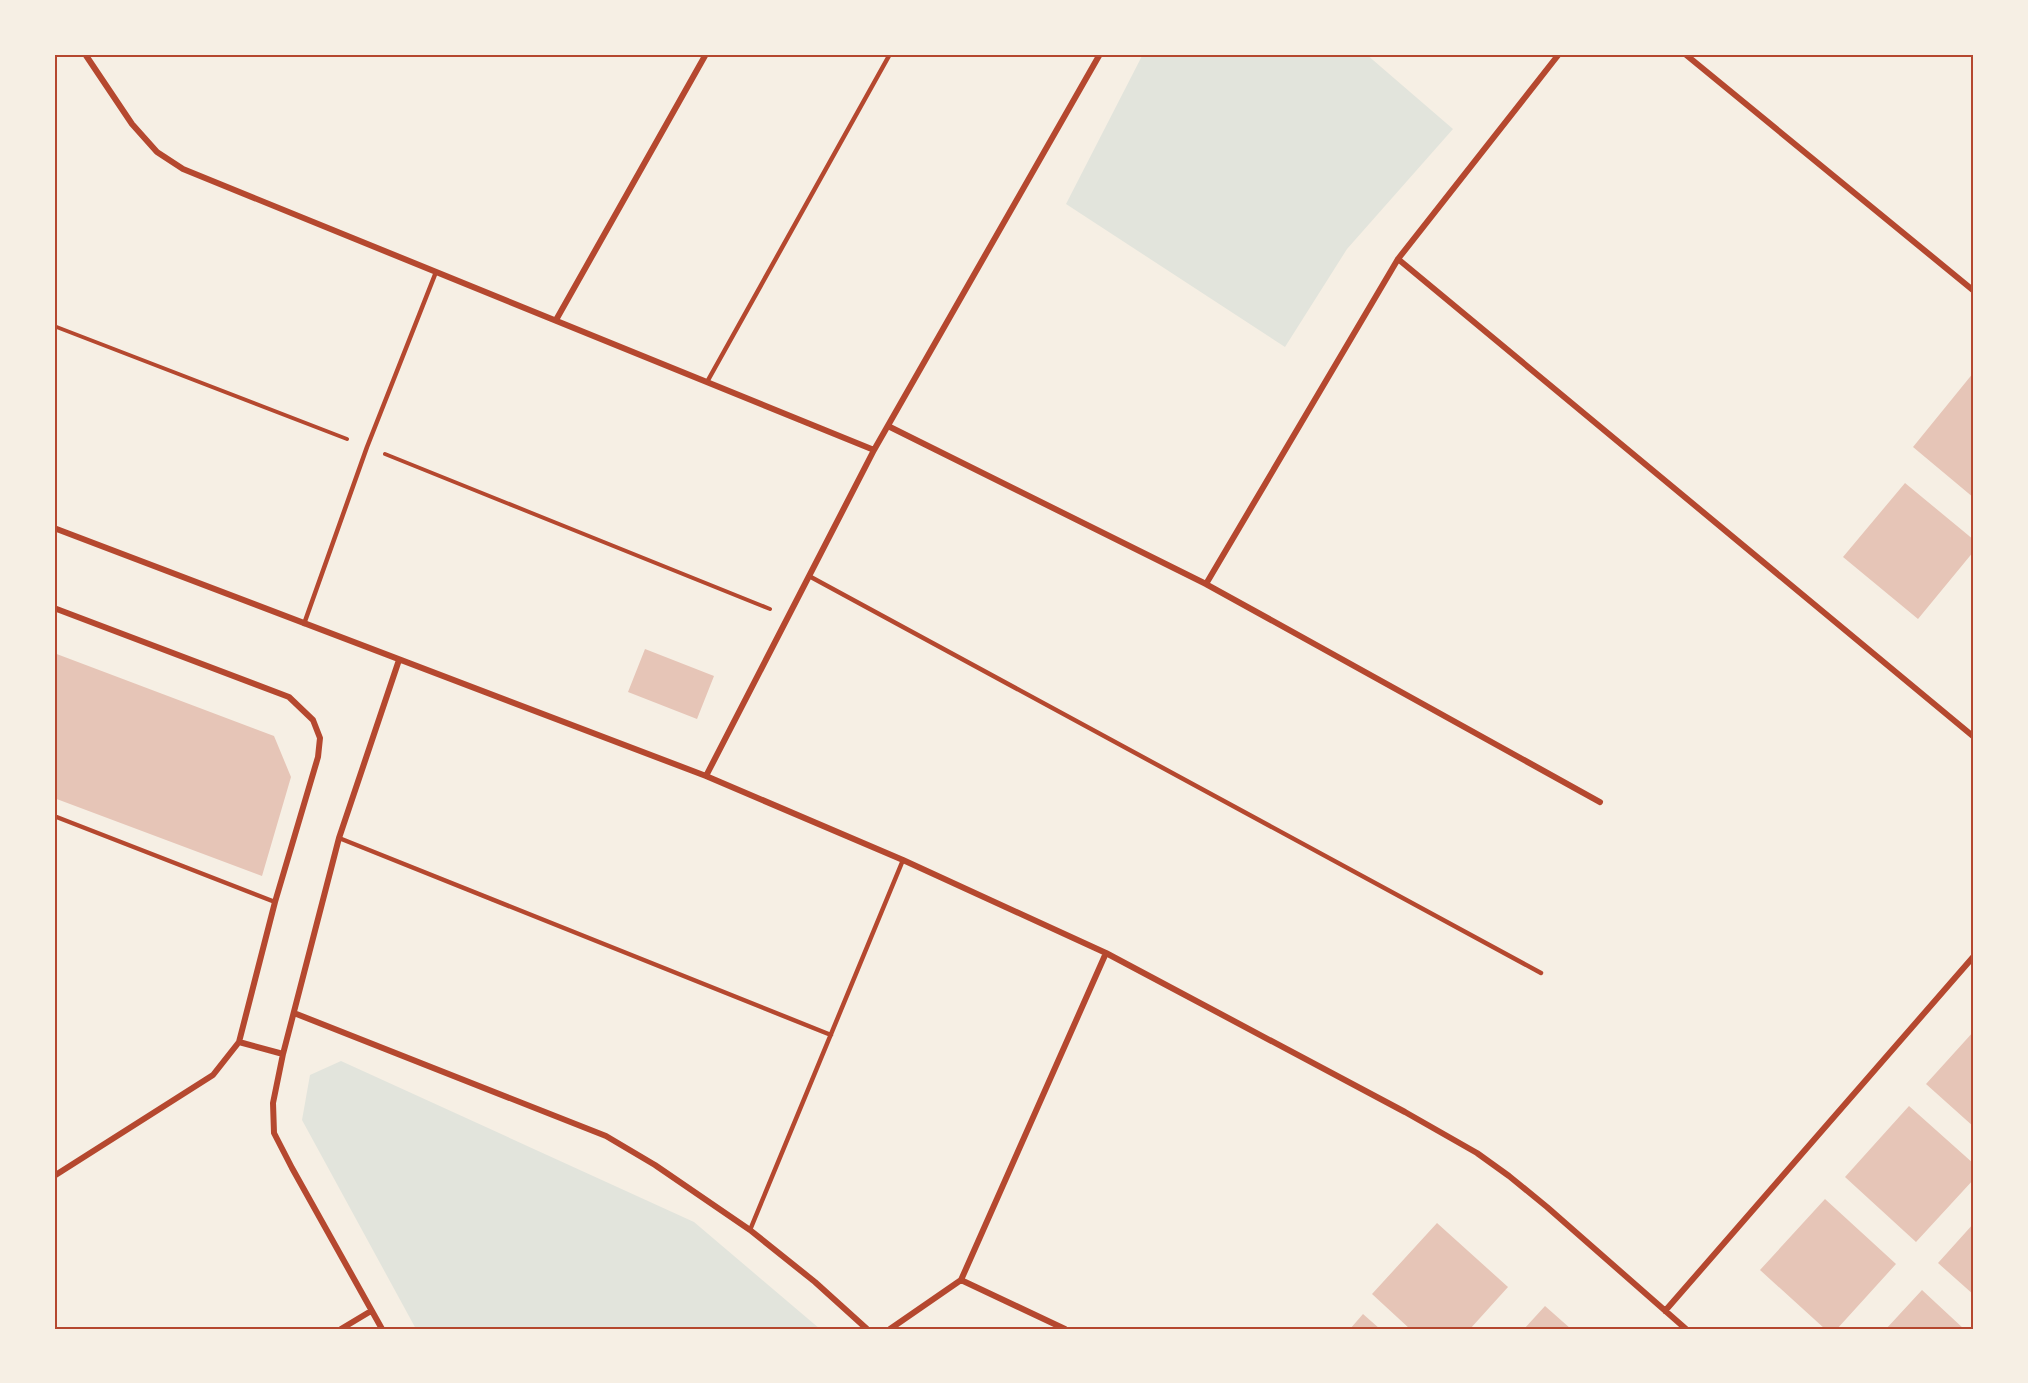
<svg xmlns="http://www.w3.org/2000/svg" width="2028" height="1383" viewBox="0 0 2028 1383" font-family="Rubik,sans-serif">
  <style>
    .green { fill: #e2e4dc }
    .building { fill: #e6c5b7 }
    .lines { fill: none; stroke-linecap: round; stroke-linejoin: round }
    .path { stroke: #b5482f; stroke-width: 4 }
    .service { stroke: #b5482f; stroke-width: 4.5 }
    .minor { stroke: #b5482f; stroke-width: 6 }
    .neatline { fill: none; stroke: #b5482f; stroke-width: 2 }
  </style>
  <rect width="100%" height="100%" fill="#f6efe4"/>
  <!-- green -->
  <path class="green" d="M1143 54H1366L1453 129 1347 249 1285 347 1066 204Z
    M341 1061 694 1222 820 1329H416L302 1120 310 1075Z"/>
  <!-- building -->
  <path class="building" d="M1974 372V498L1913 447Z
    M1905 483 1974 540V551L1918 619 1843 557Z
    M645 649 714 676 697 719 628 692Z
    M54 653 274 736 291 777 262 876 54 798Z
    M1974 1031V1127L1926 1084Z
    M1909 1106 1974 1164V1179L1916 1242 1845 1177Z
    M1825 1199 1896 1264 1837 1329H1825L1760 1270Z
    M1437 1223 1508 1287 1470 1329H1410L1372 1294Z
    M1974 1223V1295L1938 1263Z
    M1922 1290 1964 1329H1886Z
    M1545 1306 1571 1329H1524Z
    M1363 1314 1380 1329H1350Z"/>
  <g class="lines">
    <!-- path -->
    <path class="path" d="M54 326 347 439
      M385 454 770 609"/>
    <!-- service -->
    <path class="service" d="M707 382 890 54
      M809 576 1541 973
      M304 624 367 447 436 272
      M54 816 275 902
      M339 838 831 1035
      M750 1230 903 860"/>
    <!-- minor -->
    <path class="minor" d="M85 54 132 124 157 152 183 169 874 450
      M1685 54 1974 291
      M1398 259 1974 737
      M556 320 706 54
      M888 426 1206 584 1600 802
      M54 528 706 776 903 860 1106 953 1405 1112 1477 1153 1509 1176 1547 1207 1686 1329
      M1206 584 1398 259 1559 54
      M54 608 289 697 313 720 320 738 318 757 275 902 239 1042
      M706 776 874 450 1100 54
      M294 1013 606 1136 655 1165 750 1230 815 1282 867 1329
      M54 1176 213 1075 239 1042 283 1054
      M961 1280 1065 1329
      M1665 1311 1974 956
      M341 1329 371 1311
      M382 1329 292 1168 274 1133 273 1103 283 1054 339 838 399 660
      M890 1329 961 1280 1106 953"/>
  </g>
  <!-- border -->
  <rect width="2028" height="1383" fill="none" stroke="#f6efe4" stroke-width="111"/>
  <rect x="56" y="56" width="1916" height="1272" class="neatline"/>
</svg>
